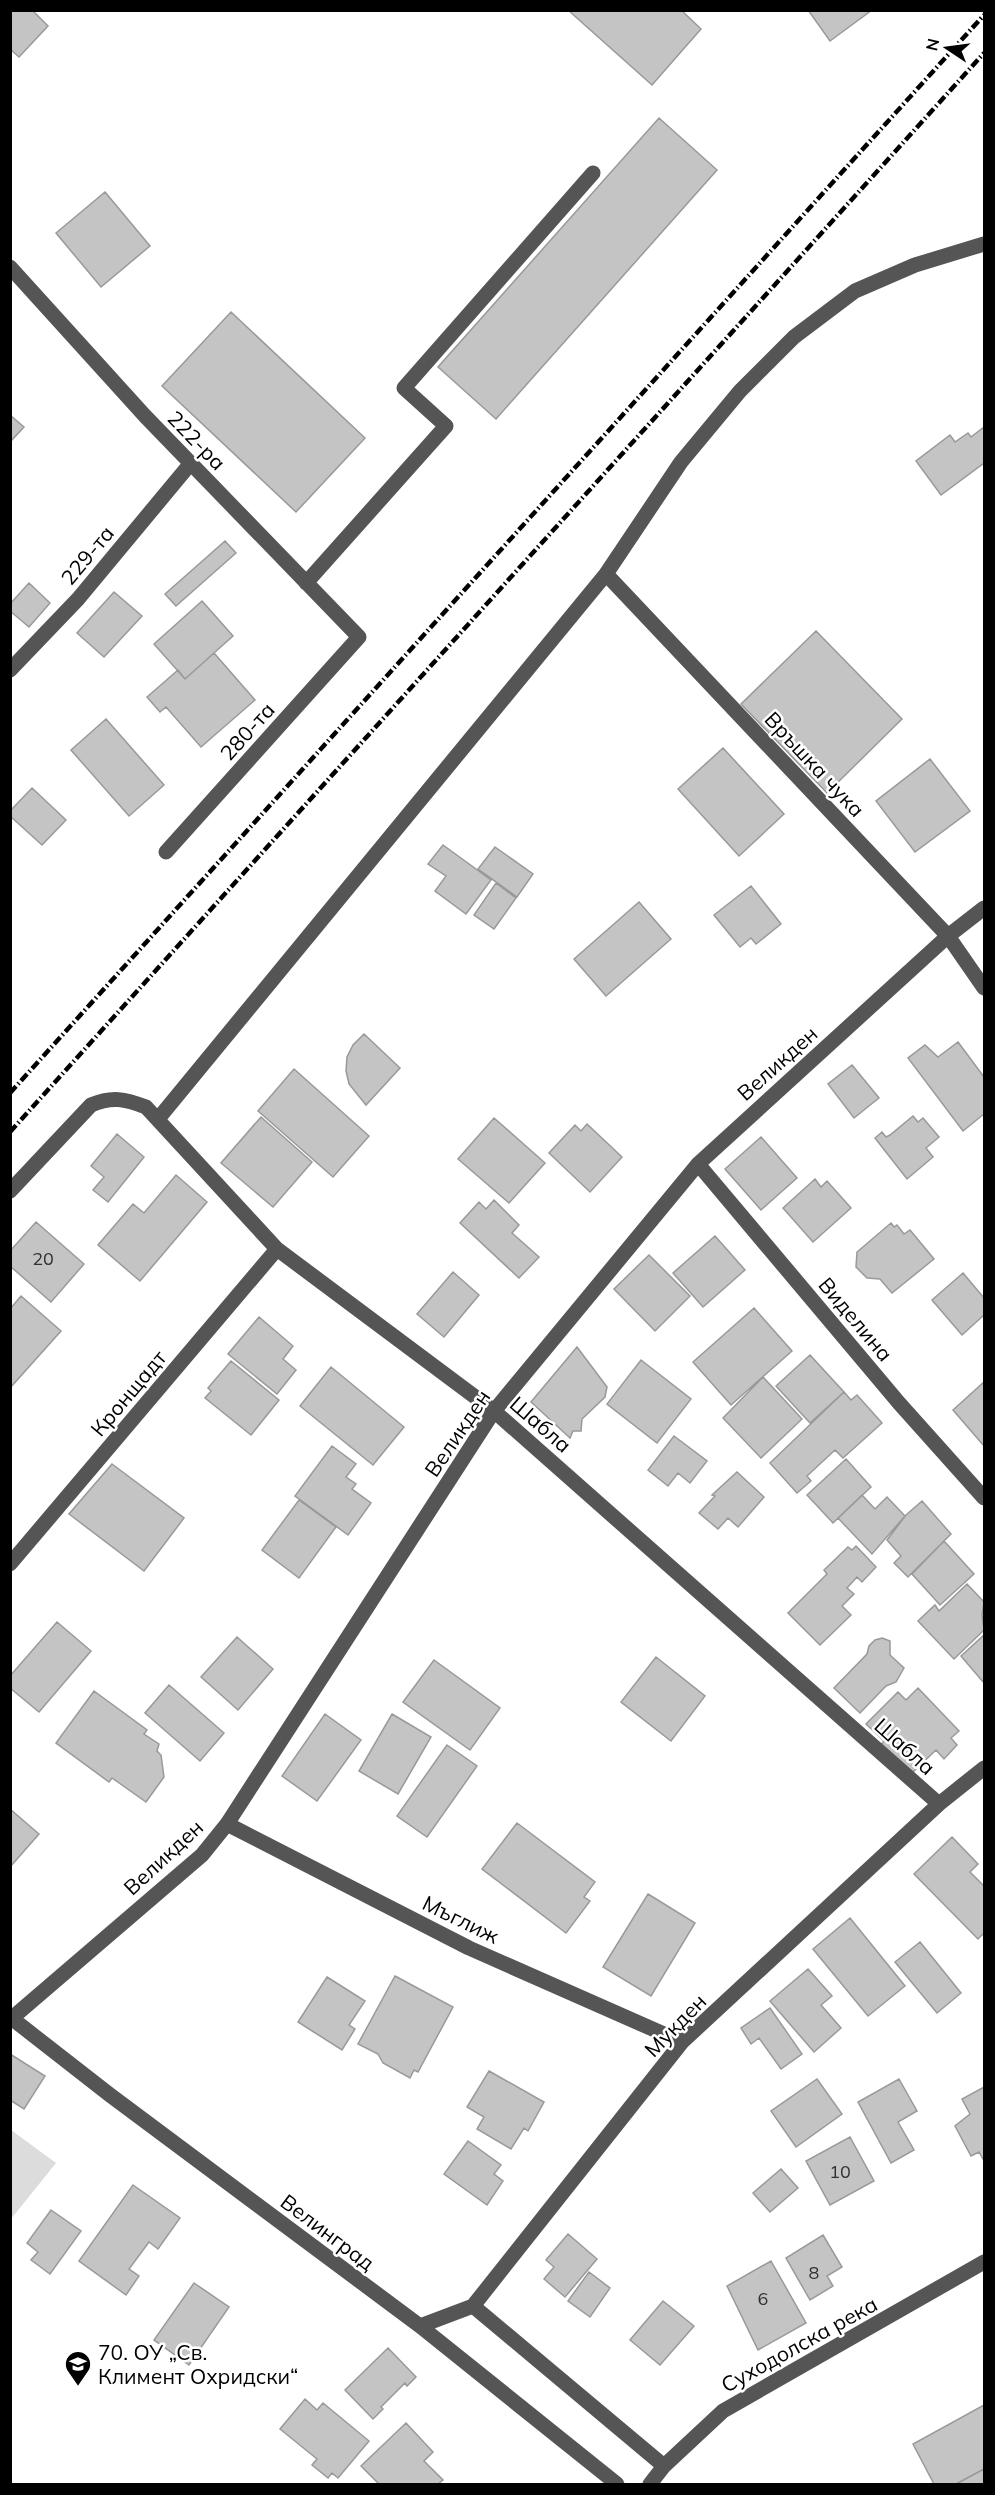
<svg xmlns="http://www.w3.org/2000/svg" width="995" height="2495" viewBox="0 0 995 2495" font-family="Mulish,sans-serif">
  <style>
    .green { fill: #dcdcdc }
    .building { fill: #c4c4c4; stroke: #999; stroke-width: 1.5 }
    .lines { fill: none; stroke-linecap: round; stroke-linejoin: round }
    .minor { stroke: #555; stroke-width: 15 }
    .rail { stroke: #000; stroke-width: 4.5; stroke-dasharray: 9 3 1.5 3; stroke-linecap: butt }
    .labels { text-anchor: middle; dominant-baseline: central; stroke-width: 5; stroke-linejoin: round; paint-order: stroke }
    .number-label { font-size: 18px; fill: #313131 }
    .street-label { font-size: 21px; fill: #000; stroke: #fff }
    .poi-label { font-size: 21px; fill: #000; stroke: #fff; text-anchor: start }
  </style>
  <rect width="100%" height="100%" fill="#fff"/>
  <!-- green -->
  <path class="green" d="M11 2130 56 2163 11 2219Z"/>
  <!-- building -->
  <path class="building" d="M10 10H32L48 26 19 57 10 49Z
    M568 10H681L701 29 652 85Z
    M808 10H872L830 41Z
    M659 118 717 170 496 419 438 367Z
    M105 192 150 246 101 287 56 233Z
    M231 312 365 438 296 512 162 386Z
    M10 415 24 427 10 442Z
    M984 427V463L941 495 916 461 950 435 955 442 968 433 971 437Z
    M225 541 236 553 176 606 165 594Z
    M29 583 50 603 29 627 10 611V604Z
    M114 592 142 616 104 657 77 633Z
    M202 601 233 636 185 679 154 644Z
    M816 631 902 719 827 793 741 704Z
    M214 653 255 700 201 747 166 707 160 712 147 697 178 670 185 679Z
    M106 719 164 785 129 816 71 750Z
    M723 748 784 814 739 856 678 789Z
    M930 759 970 811 915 852 876 801Z
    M32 788 66 820 42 845 10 816V811Z
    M443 845 491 880 466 914 435 891 446 876 428 864Z
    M495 847 533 874 517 897 478 869Z
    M496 883 516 898 494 929 474 915Z
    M751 886 781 924 756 944 751 938 740 947 714 915Z
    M639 902 671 939 606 996 574 959Z
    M364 1034 400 1068 366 1105 349 1084 346 1071 347 1057 353 1045Z
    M958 1042 984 1077V1114L963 1131 908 1058 925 1045 938 1057Z
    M852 1065 879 1098 854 1118 828 1084Z
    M294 1069 369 1136 333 1177 258 1111Z
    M913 1116 918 1122 923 1118 939 1137 926 1148 933 1157 907 1179 875 1138 882 1132 886 1137 890 1135Z
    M261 1117 312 1162 273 1207 221 1163Z
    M494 1118 545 1163 509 1203 458 1159Z
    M587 1124 622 1157 590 1192 549 1153 575 1125 581 1131Z
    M117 1134 144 1157 108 1202 93 1190 104 1177 91 1166Z
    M761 1137 797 1178 761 1210 725 1169Z
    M176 1175 207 1202 140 1281 98 1245 133 1204 144 1213Z
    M815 1179 821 1187 827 1181 851 1208 813 1242 783 1208Z
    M494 1200 519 1225 512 1233 539 1257 519 1278 460 1223 479 1202 486 1209Z
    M36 1222 84 1264 51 1302 10 1266V1251Z
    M891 1223 894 1227 897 1225 904 1234 910 1230 934 1259 892 1293 880 1279 867 1278 856 1267 857 1252Z
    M715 1236 745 1270 703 1307 673 1273Z
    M649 1255 690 1296 655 1331 614 1289Z
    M453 1272 479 1295 444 1337 417 1314Z
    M963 1273 984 1298V1315L962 1335 932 1300Z
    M21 1296 61 1331 10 1388V1309Z
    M754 1308 792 1351 731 1405 693 1362Z
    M259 1317 293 1346 283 1359 296 1370 277 1394 228 1354Z
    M577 1347 607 1387 605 1397 582 1419 581 1431H573L570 1438 531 1402Z
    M810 1355 844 1392 810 1423 776 1386Z
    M641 1360 691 1399 657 1443 607 1404Z
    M231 1361 279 1400 251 1435 205 1398 211 1391 208 1388Z
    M331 1367 404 1427 373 1465 300 1406Z
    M763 1377 802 1419 761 1458 723 1418Z
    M984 1382V1446L953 1410Z
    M844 1392 851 1400 857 1395 882 1423 843 1458 835 1450 807 1476 811 1481 797 1493 770 1463Z
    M674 1436 707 1461 690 1483 678 1473 668 1486 648 1470Z
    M332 1446 356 1464 346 1477 356 1484 352 1489 371 1503 348 1535 295 1496Z
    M846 1459 871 1487 833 1523 807 1495Z
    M112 1464 184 1518 144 1571 69 1514Z
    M737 1472 764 1497 738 1527 728 1518 718 1529 699 1513 715 1496 712 1495Z
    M862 1495 875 1509 887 1497 905 1516 872 1554 838 1518Z
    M299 1500 336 1527 299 1578 262 1550Z
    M922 1501 951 1534 908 1577 894 1563 901 1556 887 1540 906 1515Z
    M944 1541 974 1574 940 1605 912 1574Z
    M856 1546 876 1567 862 1582 857 1577 847 1588 854 1594 842 1606 851 1615 820 1645 788 1613 827 1574 824 1570 848 1547 852 1550Z
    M967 1584 984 1602 982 1615 984 1630 954 1659 918 1621 935 1605 939 1611Z
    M57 1622 91 1651 39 1712 10 1688V1676Z
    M984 1635V1683L961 1656Z
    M237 1637 273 1669 238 1710 201 1677Z
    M882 1638 890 1641V1655L904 1668 896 1682 886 1686 860 1713 834 1688 867 1654 869 1646 875 1640Z
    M656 1657 705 1696 671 1741 621 1702Z
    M434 1660 500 1708 470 1750 403 1702Z
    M169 1685 224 1733 200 1761 145 1713Z
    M918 1688 959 1731 951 1738 957 1745 944 1759 936 1750 913 1772 880 1746 884 1741 866 1724 898 1692 906 1700Z
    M94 1691 147 1730 144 1734 159 1744 157 1751 161 1755 164 1777 146 1802 112 1778 109 1782 56 1743Z
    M325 1714 361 1740 317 1801 282 1776Z
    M392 1714 431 1737 398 1794 359 1771Z
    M447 1745 477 1766 427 1837 397 1816Z
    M10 1809 39 1834 10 1867Z
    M517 1823 595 1882 584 1897 590 1901 566 1933 482 1869Z
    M952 1837 978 1864 970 1872 984 1886V1933L978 1939 914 1874Z
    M648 1894 695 1923 651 1996 603 1967Z
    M850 1918 905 1986 868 2016 813 1949Z
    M920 1942 961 1993 937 2013 895 1962Z
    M808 1969 832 1996 821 2005 841 2028 814 2052 770 2001Z
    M395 1976 453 2007 418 2072 414 2070 410 2078 383 2063 378 2054 358 2044Z
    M327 1977 365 2001 349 2025 355 2029 342 2050 298 2022Z
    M770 2008 802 2054 781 2069 759 2038 751 2044 741 2028Z
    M10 2054 45 2076 24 2109 10 2100Z
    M489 2071 544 2102 528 2131 524 2128 511 2149 477 2129 484 2117 467 2107Z
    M817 2079 842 2114 796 2147 771 2111Z
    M899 2079 917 2111 898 2122 914 2150 891 2163 858 2102Z
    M984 2087V2158L983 2159 979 2152 971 2156 955 2126 970 2114 962 2099Z
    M850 2137 874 2181 830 2205 806 2161Z
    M468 2141 501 2165 494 2174 503 2181 487 2205 444 2174Z
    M781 2169 798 2188 770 2212 753 2193Z
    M133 2185 180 2218 158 2249 149 2242 129 2269 139 2276 126 2295 79 2261Z
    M51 2210 81 2231 50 2274 31 2260 38 2252 27 2243Z
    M568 2234 597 2259 565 2297 544 2279 554 2267 546 2260Z
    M823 2235 842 2267 827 2276 833 2286 810 2300 786 2258Z
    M771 2261 806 2323 758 2350 727 2286Z
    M589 2272 610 2288 590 2317 568 2301Z
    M194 2283 229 2307 189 2365 154 2340Z
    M663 2301 694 2326 660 2365 630 2340Z
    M388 2348 416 2377 407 2386 405 2383 381 2407 383 2409 373 2419 345 2390Z
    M305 2399 317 2410 323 2403 369 2441 338 2478 332 2473 328 2478 312 2465 317 2459 280 2429Z
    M984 2405V2469L956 2484H934L913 2444Z
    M406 2423 433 2452 424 2461 443 2480 438 2484H379L361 2466Z
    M984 2469V2484H956Z"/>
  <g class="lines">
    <!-- minor -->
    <path class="minor" d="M10 267 145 416 359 637 166 852
      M606 574 948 936 984 988
      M306 583 446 426 404 388 593 173
      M10 670 78 599 191 463
      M158 1119 606 574 681 462 740 391 794 337 855 291 915 265 984 244
      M698 1164 899 1403 984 1498
      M10 1191 91 1105C112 1096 125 1099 146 1107L277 1249 494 1411 939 1804
      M10 1564 277 1249
      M227 1824 469 1948 682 2042
      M10 2017 110 2095 420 2326 617 2484
      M12 2018 202 1855 227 1824 494 1411 698 1164 948 936 984 908
      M473 2306 664 2466
      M420 2326 473 2306 682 2042 939 1804 984 1768
      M650 2484 664 2466 723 2411 984 2262"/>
    <!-- rail -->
    <path class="rail" d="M10 1093 984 15
      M10 1132 984 53"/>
  </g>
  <!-- icons -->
  <defs>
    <g id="school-pin" transform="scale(1.35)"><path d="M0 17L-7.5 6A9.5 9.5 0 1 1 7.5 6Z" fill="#000" stroke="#fff"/><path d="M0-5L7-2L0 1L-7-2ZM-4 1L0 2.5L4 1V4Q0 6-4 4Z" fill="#fff"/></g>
  </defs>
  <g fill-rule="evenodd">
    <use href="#school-pin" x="78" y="2364"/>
  </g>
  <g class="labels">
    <!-- number labels -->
    <g class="number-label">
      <text x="43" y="1258">20</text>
      <text x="840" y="2171">10</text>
      <text x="814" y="2272">8</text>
      <text x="763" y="2298">6</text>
    </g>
    <!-- street labels -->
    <g class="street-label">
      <text transform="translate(197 440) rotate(46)">222-ра</text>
      <text transform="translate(87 555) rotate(-50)">229-та</text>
      <text transform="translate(247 731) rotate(-48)">280-та</text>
      <text transform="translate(815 764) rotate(47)">Връшка чука</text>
      <text transform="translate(777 1063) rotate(-42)">Великден</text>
      <text transform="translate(856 1319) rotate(50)">Виделина</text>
      <text transform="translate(128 1393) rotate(-50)">Кронщадт</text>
      <text transform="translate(541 1424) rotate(41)">Шабла</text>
      <text transform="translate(457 1433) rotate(-56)">Великден</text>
      <text transform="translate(905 1746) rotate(42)">Шабла</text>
      <text transform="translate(163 1857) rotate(-43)">Великден</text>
      <text transform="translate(461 1919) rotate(26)">Мъглиж</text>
      <text transform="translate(675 2025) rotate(-46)">Мукден</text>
      <text transform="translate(328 2232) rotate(37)">Велинград</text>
      <text transform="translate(799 2344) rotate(-29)">Суходолска река</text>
    </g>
    <!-- poi labels -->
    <g class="poi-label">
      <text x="98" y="2352">70. ОУ „Св.<tspan x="98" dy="24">Климент Охридски“</tspan></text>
    </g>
  </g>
  <!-- border -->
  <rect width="995" height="2495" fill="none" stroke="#000000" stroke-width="24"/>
  <!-- north arrow -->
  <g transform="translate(947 48) rotate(283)" stroke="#ffffff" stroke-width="4.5" paint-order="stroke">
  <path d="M0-4.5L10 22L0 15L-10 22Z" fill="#000000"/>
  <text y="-9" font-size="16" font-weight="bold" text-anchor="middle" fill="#000000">N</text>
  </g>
</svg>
